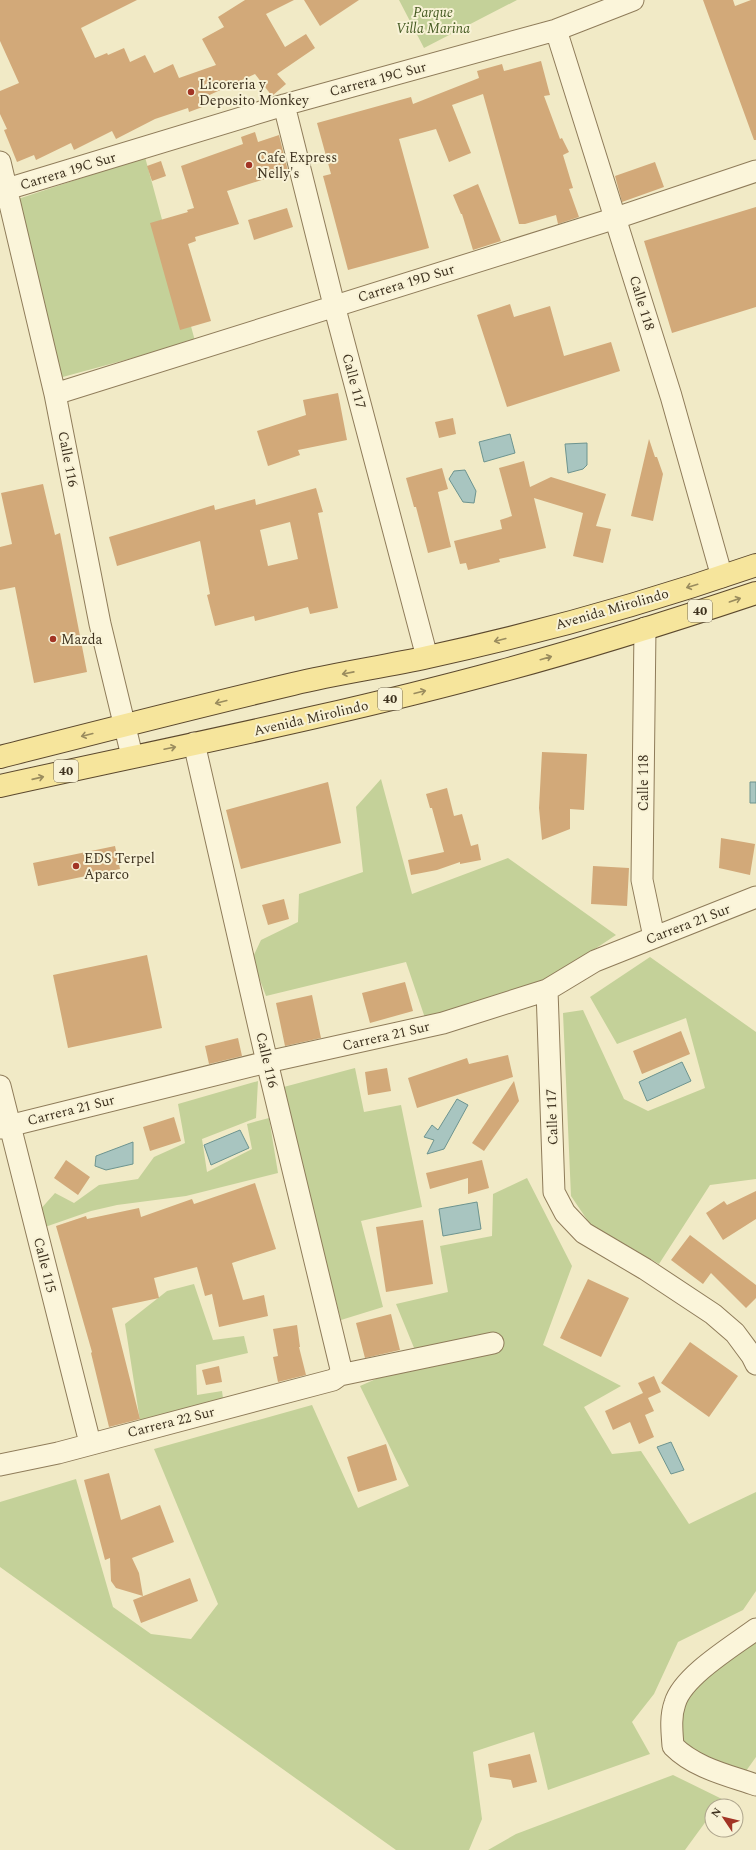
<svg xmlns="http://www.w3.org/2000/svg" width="756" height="1850" viewBox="0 0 756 1850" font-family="Spectral,serif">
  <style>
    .green { fill: #c4d199 }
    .water { fill: #a8c5c0; stroke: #6d948f }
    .building { fill: #d2a979; fill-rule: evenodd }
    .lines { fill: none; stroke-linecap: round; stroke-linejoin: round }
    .street-casing { stroke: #8f7c5a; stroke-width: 23 }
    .primary-casing { stroke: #5c492e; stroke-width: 24 }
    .street { stroke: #fbf5da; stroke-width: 21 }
    .primary { stroke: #f6e59c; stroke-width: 22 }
    .oneway { stroke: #9a8c5e }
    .poi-dot { fill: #a23425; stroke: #f8f2d6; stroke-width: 1.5 }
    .labels { text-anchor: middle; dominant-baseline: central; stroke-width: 4; stroke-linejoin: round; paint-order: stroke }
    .shield { fill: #f8f2d6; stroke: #766c56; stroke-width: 1 }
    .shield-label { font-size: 13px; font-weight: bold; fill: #3e321f }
    .park-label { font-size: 14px; font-style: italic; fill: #475c24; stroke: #f8f2d6 }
    .street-label { font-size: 14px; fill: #3e321f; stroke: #f8f2d6 }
    .poi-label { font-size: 14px; fill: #3e321f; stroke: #f8f2d6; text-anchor: start }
  </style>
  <rect width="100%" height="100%" fill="#f1eac6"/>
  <!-- green -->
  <path class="green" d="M399 0H517L424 48Z
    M145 157 195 341 59 378 18 199Z
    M381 779 412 894 508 858 616 935 548 980 425 1018 406 962 266 996 252 959 261 940 298 922 299 894 363 872 356 807Z
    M650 957 756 1032V1179L710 1185 659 1264 590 1224 571 1196 563 1013 583 1010 624 1099 648 1111 705 1088 686 1018 617 1044 590 997Z
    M355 1068 364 1112 401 1105 422 1207 361 1221 383 1307 341 1320 280 1088Z
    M258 1081 256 1118 202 1139 207 1172 252 1149 247 1124 269 1118 278 1173 186 1196 117 1205 91 1211 45 1227 38 1212 55 1193 74 1203 99 1185 138 1179 154 1157 185 1143 178 1104Z
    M527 1178 572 1266 543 1345 621 1386 584 1407 612 1454 641 1451 689 1524 756 1492V1591L743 1610 678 1642 654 1694 632 1722 650 1754 548 1790 534 1732 473 1752 482 1819 469 1850H396L0 1567V1502L76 1479 113 1607 151 1634 191 1639 218 1604 154 1449 312 1405 358 1508 409 1486 360 1386 419 1360 396 1304 448 1292 440 1246 492 1236 493 1194Z
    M194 1284 213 1340 244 1336 248 1353 196 1365 197 1395 222 1391 224 1406 140 1421 125 1324 167 1291Z
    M756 1638V1757L746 1771 681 1750 677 1710 705 1668Z
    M673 1775 722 1799 717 1806H712V1813L685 1850H488L516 1834Z"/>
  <!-- water -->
  <path class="water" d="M510 434 515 453 484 462 479 442Z
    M587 443V465L583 469 568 473 565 444Z
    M465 470 476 491 474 503 463 502 449 479 454 471Z
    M750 782H756V803H750Z
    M682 1062 691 1081 647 1101 639 1082Z
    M457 1099 468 1105 444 1149 427 1154 434 1140 424 1137 432 1125 438 1130Z
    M240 1130 249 1148 211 1165 204 1145Z
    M133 1142V1164L106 1170 95 1166 96 1156Z
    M477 1202 481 1229 443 1236 439 1209Z
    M671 1442 684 1470 671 1474 657 1447Z"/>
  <!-- building -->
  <path class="building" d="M0 0H137L81 28 95 58 107 53 108 55 124 48 130 62 145 55 154 73 173 64 179 78 216 65 202 39 224 27 218 17 245 0H294L266 14 285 47 306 34 315 48 277 74 286 84 272 96 255 74 203 98 205 106 189 112 188 108 155 119 116 139 112 131 74 150 71 143 36 160 34 155 17 162 4 130 7 129 0 114V91L19 83 0 41Z
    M304 0H359L320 26Z
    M703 0H733L735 6 751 0H756V140H754Z
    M541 61 550 95 544 96 560 139 562 138 569 152 563 155 573 188 569 189 579 217 558 224 556 215 525 224H519L483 94 452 105 471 153 449 162 436 129 399 139 429 248 348 270 323 176 331 174 317 123 411 97 413 104 479 78 477 71 502 64 504 71Z
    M255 132 258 142 279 135 289 175 275 179 274 176 227 191 239 224 195 237 196 241 188 244 211 321 180 330 150 223 188 212 187 210 194 208 181 166 243 144 241 137Z
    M161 161 166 176 152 181 147 166Z
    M655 162 664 187 622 202 615 176Z
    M478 184 501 241 473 250 462 214H461L453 195Z
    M756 207V307L672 333 644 241Z
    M287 208 293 227 254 240 248 220Z
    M510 304 514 317 550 306 564 356 611 342 620 371 507 407 477 315Z
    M338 393 347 440 298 450 300 455 268 466 257 431 306 415 303 400Z
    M453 418 456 434 439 438 435 422Z
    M649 439 655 457H657L663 474 653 521 631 516Z
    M524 461 530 487 551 477 606 494 596 526 611 529 603 563 573 556 583 513 534 498 546 548 499 559 500 562 468 570 466 563 460 564 454 541 502 529 500 520 512 516 499 468Z
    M442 468 448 489 438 492 451 547 428 553 416 507H414L406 478Z
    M43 484 55 535 60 533 87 672 34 683 15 587 0 590V547L12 544 1 493Z
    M316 488 323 512 318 513 338 608 310 614 308 607 255 621 254 616 215 626 207 595 210 594 200 541 117 566 109 537 214 505 215 510 255 499 256 505ZM290 522 298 559 268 566 260 530Z
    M542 752 587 754 584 810 570 809V829L542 840 539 808Z
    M328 782 341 843 241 869 226 810Z
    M447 788 454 816 462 814 471 846 478 844 481 860 460 864V862L437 870 411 875 408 860 444 852 432 808H430L426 794Z
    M721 838 755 844 750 875 719 868Z
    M115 846 120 869 38 886 33 863Z
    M593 866 629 868 627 906 591 904Z
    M284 899 289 919 268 925 262 905Z
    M147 955 162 1028 68 1048 53 975Z
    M405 982 413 1011 370 1023 362 993Z
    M312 995 321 1038 285 1046 276 1003Z
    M681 1031 690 1054 642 1074 633 1051Z
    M238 1038 242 1056 209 1064 205 1046Z
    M508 1055 513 1077 417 1108 408 1078 467 1058 469 1064Z
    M387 1068 391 1091 368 1095 365 1072Z
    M514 1081 519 1101 484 1151 472 1143Z
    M174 1117 181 1141 150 1151 143 1127Z
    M66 1160 90 1177 78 1195 54 1178Z
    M482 1160 489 1188 468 1194V1178L430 1189 426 1173Z
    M255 1183 276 1249 232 1263 243 1300 264 1295 268 1316 219 1327 212 1294 205 1296 197 1267 154 1278 159 1298 112 1308 140 1419 109 1427 91 1353 92 1352 56 1226 86 1216 87 1219 139 1208 141 1217 192 1199 194 1204Z
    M756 1191V1219L723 1240 706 1213 724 1201 727 1205Z
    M423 1220 433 1284 386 1292 376 1227Z
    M690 1235 756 1285V1298L746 1308 711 1273 703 1284 671 1260Z
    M588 1279 629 1298 601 1357 560 1338Z
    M391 1314 400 1350 365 1358 356 1323Z
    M297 1325 300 1347H299L306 1375 278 1382 273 1357 278 1356 273 1329Z
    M690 1342 738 1376 709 1417 661 1383Z
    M219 1366 222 1382 206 1385 202 1370Z
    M654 1376 661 1392 648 1398 654 1411 645 1415 654 1437 639 1444 630 1422 613 1430 605 1411 643 1393 638 1383Z
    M386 1444 397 1480 358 1492 347 1457Z
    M109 1473 121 1520 160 1505 174 1542 132 1558 139 1573 143 1596 116 1588 111 1581 110 1558 105 1560 84 1480Z
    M190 1578 198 1601 141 1623 133 1600Z
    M530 1754 537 1782 513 1788 511 1780 490 1777 488 1764Z"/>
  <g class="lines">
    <!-- street casing -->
    <g class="street-casing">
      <path id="street" d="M556 30 671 396 722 577
        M284 105 334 305 427 657
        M0 162 55 394 100 624 132 756
        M7 189 284 105 556 30 633 0
        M55 394 616 218 756 171
        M645 628 642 880 654 937
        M194 743 267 1062 341 1369 340 1375
        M547 990 554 1192 565 1213 584 1233 645 1269 713 1314 735 1333 752 1356 756 1364
        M0 1086 90 1443
        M0 1128 267 1062 443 1023 547 990 595 961 756 897
        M0 1465 58 1453 333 1380 340 1375 493 1343
        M756 1629C733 1646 683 1676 675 1703 670 1717 672 1732 673 1746 695 1768 727 1775 756 1785"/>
    </g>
    <!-- primary casing -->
    <g class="primary-casing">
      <path id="primary" d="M0 757C98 732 195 707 293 684 338 673 383 667 428 657 539 633 649 602 756 565
        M0 786C167 749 336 716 501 671 587 648 672 621 756 593"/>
    </g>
    <!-- street -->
    <use href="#street" class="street"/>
    <!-- primary -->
    <use href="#primary" class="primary"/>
  </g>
  <!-- one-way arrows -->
  <defs><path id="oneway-shaft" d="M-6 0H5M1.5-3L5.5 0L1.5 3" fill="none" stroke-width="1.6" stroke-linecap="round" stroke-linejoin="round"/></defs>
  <g class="oneway">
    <use href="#oneway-shaft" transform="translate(692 586) rotate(163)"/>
    <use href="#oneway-shaft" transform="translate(735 600) rotate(-19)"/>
    <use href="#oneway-shaft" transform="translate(500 640) rotate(166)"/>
    <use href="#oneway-shaft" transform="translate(546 658) rotate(-16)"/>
    <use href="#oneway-shaft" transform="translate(348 673) rotate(169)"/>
    <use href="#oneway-shaft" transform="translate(420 692) rotate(-14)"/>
    <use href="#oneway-shaft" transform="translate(221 702) rotate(166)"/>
    <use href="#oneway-shaft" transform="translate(87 735) rotate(166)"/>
    <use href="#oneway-shaft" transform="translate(170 748) rotate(-12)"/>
    <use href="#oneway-shaft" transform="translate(38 778) rotate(-13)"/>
  </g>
  <!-- markers -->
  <g class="poi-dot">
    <circle cx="191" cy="92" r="4"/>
    <circle cx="249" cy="165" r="4"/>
    <circle cx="53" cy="639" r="4"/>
    <circle cx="76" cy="866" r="4"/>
  </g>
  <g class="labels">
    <!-- shield labels -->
    <g class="shield">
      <rect x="688" y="600" width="24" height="22" rx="3"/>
      <rect x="378" y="688" width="24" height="22" rx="3"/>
      <rect x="54" y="760" width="24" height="22" rx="3"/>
    </g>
    <g class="shield-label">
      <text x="700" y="611">40</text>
      <text x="390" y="699">40</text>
      <text x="66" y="771">40</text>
    </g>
    <!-- park labels -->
    <g class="park-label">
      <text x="433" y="12">Parque<tspan x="433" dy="16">Villa Marina</tspan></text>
    </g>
    <!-- street labels -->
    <g class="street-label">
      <text transform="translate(378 79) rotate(-15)">Carrera 19C Sur</text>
      <text transform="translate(68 171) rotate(-17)">Carrera 19C Sur</text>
      <text transform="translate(406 283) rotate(-17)">Carrera 19D Sur</text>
      <text transform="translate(642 303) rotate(73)">Calle 118</text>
      <text transform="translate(354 381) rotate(75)">Calle 117</text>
      <text transform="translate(68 459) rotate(79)">Calle 116</text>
      <text transform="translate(612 609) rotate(-16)">Avenida Mirolindo</text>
      <text transform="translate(311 718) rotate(-13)">Avenida Mirolindo</text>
      <text transform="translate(643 783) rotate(-90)">Calle 118</text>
      <text transform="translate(688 924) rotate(-21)">Carrera 21 Sur</text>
      <text transform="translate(386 1036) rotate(-13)">Carrera 21 Sur</text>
      <text transform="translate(267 1060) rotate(77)">Calle 116</text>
      <text transform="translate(71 1110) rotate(-14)">Carrera 21 Sur</text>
      <text transform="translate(552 1117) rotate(-92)">Calle 117</text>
      <text transform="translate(45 1265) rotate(76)">Calle 115</text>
      <text transform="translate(171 1422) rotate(-14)">Carrera 22 Sur</text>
    </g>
    <!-- poi labels -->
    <g class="poi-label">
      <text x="199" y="84">Licoreria y<tspan x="199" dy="16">Deposito Monkey</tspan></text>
      <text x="257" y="157">Cafe Express<tspan x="257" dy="16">Nelly's</tspan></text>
      <text x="61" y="639">Mazda</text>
      <text x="84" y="858">EDS Terpel<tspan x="84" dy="16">Aparco</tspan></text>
    </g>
  </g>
  <!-- north arrow -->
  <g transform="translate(724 1818) rotate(305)"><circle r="19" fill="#f8f2d6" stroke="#aea58d"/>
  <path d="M0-3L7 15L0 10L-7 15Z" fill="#a23425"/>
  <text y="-6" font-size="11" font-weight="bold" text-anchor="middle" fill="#3e321f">N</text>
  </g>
</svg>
